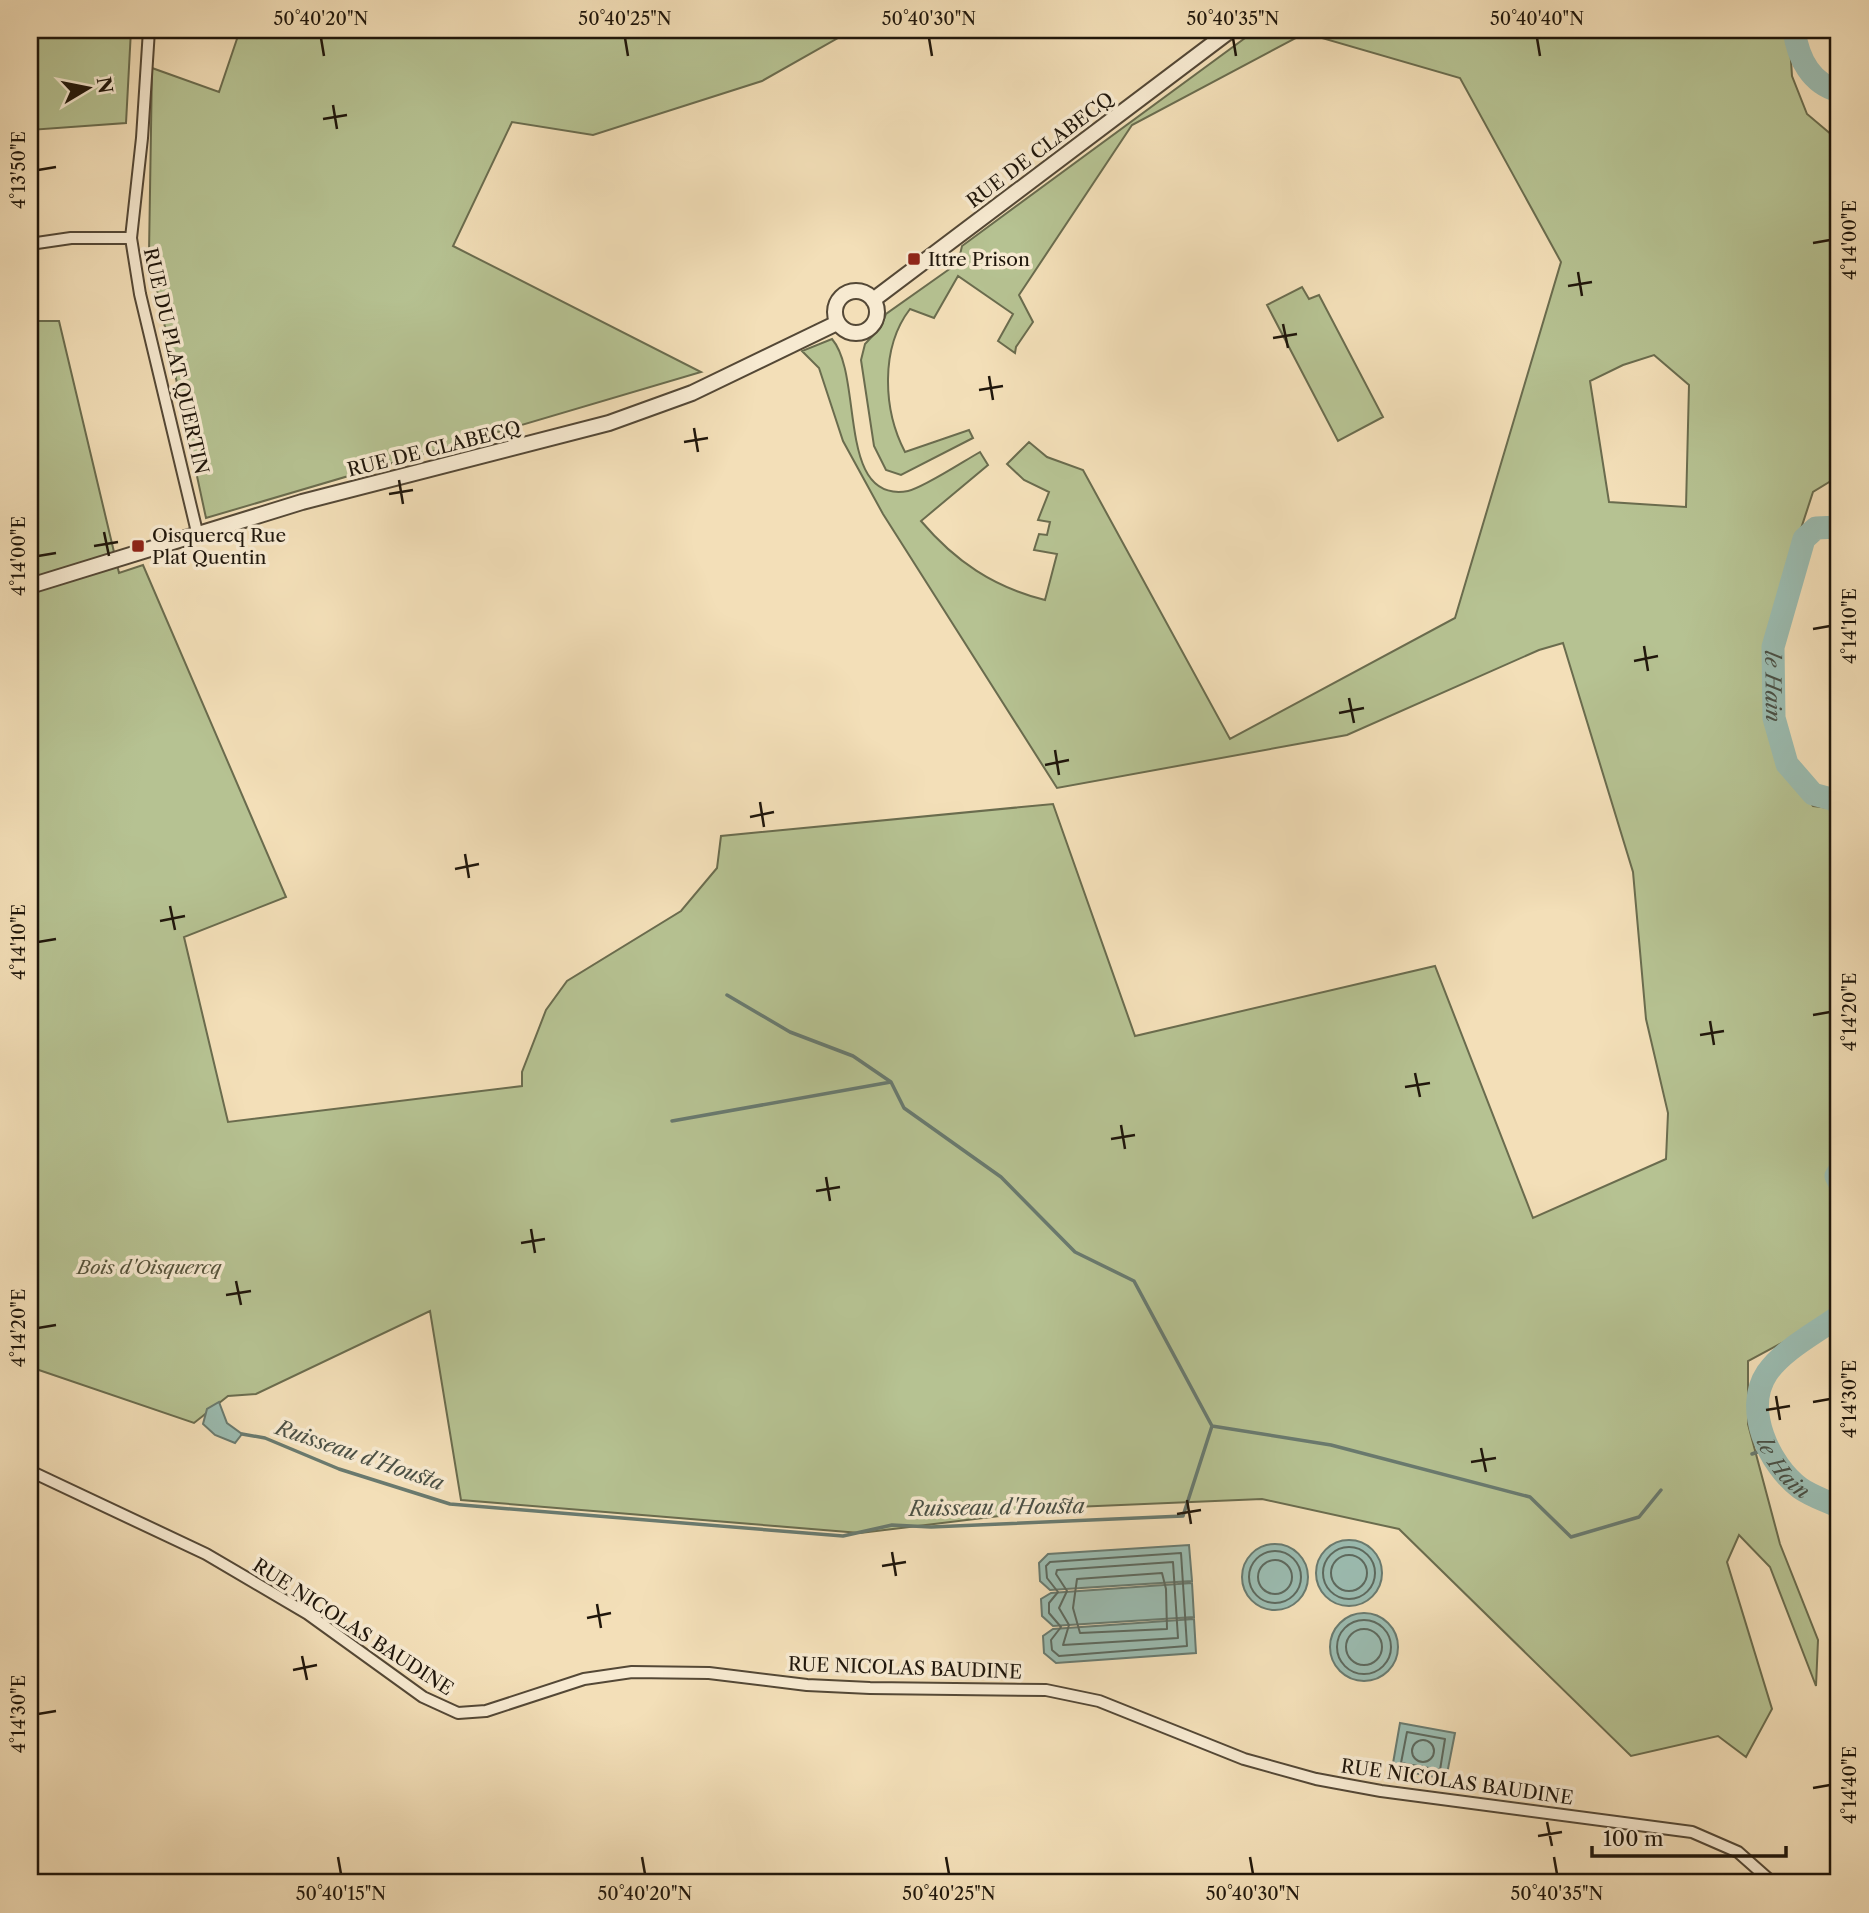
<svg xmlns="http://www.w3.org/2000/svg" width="1869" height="1913" viewBox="0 0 1869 1913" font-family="'Libre Caslon Text',serif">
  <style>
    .green { fill: #b6c292; stroke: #6a6c4e; stroke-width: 2; fill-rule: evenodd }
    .water { fill: #9bbcb1; stroke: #697a6f; stroke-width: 2 }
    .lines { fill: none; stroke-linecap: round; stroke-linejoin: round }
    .shore { stroke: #5d695e; stroke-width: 2 }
    .stream { stroke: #697a6f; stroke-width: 3.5 }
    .river { stroke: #9bbcb1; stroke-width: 23 }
    .minor-casing { stroke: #544836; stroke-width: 14 }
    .tertiary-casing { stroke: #544836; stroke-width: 18 }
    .minor { stroke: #f7ead1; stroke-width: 10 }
    .tertiary { stroke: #f7ead1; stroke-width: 14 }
    .ticks { fill: none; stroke: #1f160b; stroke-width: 2.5 }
    .poi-dot { fill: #8f2418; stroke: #f7ead1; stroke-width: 2.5 }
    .labels { text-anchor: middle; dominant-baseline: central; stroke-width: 7; stroke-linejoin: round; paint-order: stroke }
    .street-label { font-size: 19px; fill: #1f160b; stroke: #f7ead1 }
    .poi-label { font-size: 19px; fill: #1f160b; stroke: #f7ead1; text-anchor: start }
    .park-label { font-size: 19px; font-style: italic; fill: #54523a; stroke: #f7ead1 }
    .water-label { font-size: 21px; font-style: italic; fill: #4a5045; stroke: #f7ead1 }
    .neatline { fill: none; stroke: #1f160b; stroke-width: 2.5 }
    .ticks-label { font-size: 18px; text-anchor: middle; fill: #1f160b }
  </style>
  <rect width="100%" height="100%" fill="#f3dfb8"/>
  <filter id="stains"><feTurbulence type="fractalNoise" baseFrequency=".00286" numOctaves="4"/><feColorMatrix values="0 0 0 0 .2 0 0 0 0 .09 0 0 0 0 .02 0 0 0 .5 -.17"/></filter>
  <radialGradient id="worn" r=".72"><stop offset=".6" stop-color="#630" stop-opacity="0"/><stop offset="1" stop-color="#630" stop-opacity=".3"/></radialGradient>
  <!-- green -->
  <path class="green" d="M30 30H131L126 123 30 130Z
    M240 30H852L762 81 593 135 512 122 453 246 701 372 206 518 149 253 152 68 219 92Z
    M1256 30H1789L1792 76 1807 114 1839 141V476L1813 492 1774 611 1777 757 1813 806 1839 809V815L1832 818 1837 833 1839 832V1320L1827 1319 1748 1361V1424L1780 1544 1818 1640 1816 1686 1770 1567 1739 1535 1727 1562 1772 1709 1746 1757 1718 1736 1631 1756 1399 1529 1262 1499 1074 1507 860 1533 461 1500 430 1311 256 1394 228 1396 194 1423 30 1367V321H59L119 573 143 565 286 897 184 937 228 1122 522 1086V1072L546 1010 567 981 681 911 717 868 721 836 1053 804 1135 1036 1435 966 1533 1218 1666 1159 1668 1113 1646 1019 1633 872 1563 643 1539 650 1347 735 1057 788 883 514 843 441 819 368 802 351 832 339C864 376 836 504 908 491 923 488 964 461 980 452L988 465 921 521C955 561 993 587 1045 600L1057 554 1034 550 1039 534 1047 535 1050 522 1038 520 1049 492 1024 480 1007 464 1029 442 1047 457 1083 470 1230 739 1455 618 1561 262 1460 78 1305 33 1132 125 1019 295 1033 322 1016 347 1015 353 998 341 1013 314 958 276 934 318 910 309C880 348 883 410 905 452L969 430 973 438 901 475 886 470 874 446 861 360 865 344 881 327 886 314 958 263 962 246ZM1654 355 1689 385 1686 507 1609 502 1590 381 1623 365Z
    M1302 287 1309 299 1319 295 1383 417 1338 441 1267 305Z"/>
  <!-- water -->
  <path class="water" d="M219 1402 227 1423 242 1434 235 1443 215 1435 203 1424 207 1409Z
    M1316 1573a33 33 0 1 1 66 0a33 33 0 1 1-66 0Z
    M1242 1577a33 33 0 1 1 66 0a33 33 0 1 1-66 0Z
    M1189 1545 1192 1581 1050 1590 1040 1581 1039 1563 1048 1554Z
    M1192 1583 1194 1617 1053 1626 1042 1616 1041 1599 1051 1593Z
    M1330 1647a34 34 0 1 1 68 0a34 34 0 1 1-68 0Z
    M1194 1619 1196 1653 1056 1663 1044 1653 1043 1636 1053 1629Z
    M1400 1723 1455 1733 1446 1779 1392 1769Z"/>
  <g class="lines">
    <!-- shore -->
    <path class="shore" d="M1323 1573a26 26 0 1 1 52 0a26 26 0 1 1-52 0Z
      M1249 1577a26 26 0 1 1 52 0a26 26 0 1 1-52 0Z
      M1181 1553 1187 1646 1059 1656 1052 1650 1051 1640 1061 1627 1049 1613V1603L1058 1592 1047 1578 1046 1566 1050 1562Z
      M1331 1573a18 18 0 1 1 36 0a18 18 0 1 1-36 0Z
      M1258 1577a17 17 0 1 1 34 0a17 17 0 1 1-34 0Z
      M1173 1562 1178 1638 1063 1645 1069 1625 1059 1608 1067 1591 1056 1574 1057 1570Z
      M1162 1573 1166 1589 1167 1629 1080 1633 1073 1608 1077 1579Z
      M1337 1647a27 27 0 1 1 54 0a27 27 0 1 1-54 0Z
      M1346 1647a18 18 0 1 1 36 0a18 18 0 1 1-36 0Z
      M1407 1732 1445 1739 1440 1770 1401 1763Z
      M1412 1751a11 11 0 1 1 22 0a11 11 0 1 1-22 0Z"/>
    <!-- stream -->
    <path class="stream" d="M727 995 790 1032 853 1056 891 1082
      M672 1121 891 1082 904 1108 1001 1177 1075 1252 1134 1281 1212 1426
      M242 1434 265 1438 339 1469 450 1504 843 1536 892 1525 931 1527 1183 1516 1212 1426 1331 1445 1530 1497 1571 1537 1639 1517 1661 1490
      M1752 1454 1768 1448"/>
    <!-- river -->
    <g class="river">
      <path d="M1794 30C1798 58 1811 84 1839 91"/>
      <path id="s1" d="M1839 527 1816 528 1804 539 1773 647 1774 718 1787 764 1813 794 1835 800 1839 805"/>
      <path d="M1839 1171 1836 1176 1839 1182"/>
      <path id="s2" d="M1839 1316C1816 1333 1784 1349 1767 1373 1743 1409 1769 1465 1800 1488 1811 1496 1827 1501 1839 1507"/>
    </g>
    <!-- minor casing -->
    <g class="minor-casing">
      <path id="minor" d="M149 30 142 138 131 238 140 294 197 532
        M30 244 71 238H131
        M30 1471 206 1554 308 1614 423 1697 458 1713 486 1711 584 1679 632 1672 709 1673 807 1685 870 1688 1046 1690 1099 1701 1244 1759 1316 1779 1381 1791 1692 1832 1738 1852 1773 1883"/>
    </g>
    <!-- tertiary casing -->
    <g class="tertiary-casing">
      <path id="tertiary" d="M835 312a21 21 0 1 1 42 0a21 21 0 1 1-42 0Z
        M873 300 1231 30
        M30 586 302 502 609 423 692 393 837 323"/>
    </g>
    <!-- minor -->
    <use href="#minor" class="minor"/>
    <!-- tertiary -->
    <use href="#tertiary" class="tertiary"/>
  </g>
  <!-- ticks -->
  <path class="ticks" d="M321 38 324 56M625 38 628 56M929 38 932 56M1233 38 1236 56M1537 38 1540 56M333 105 337 129M323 119 347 115M38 170 56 167M1813 243 1830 240M1578 272 1582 296M1568 286 1592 282M1283 324 1288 348M1273 338 1297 334M989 376 993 400M979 390 1003 386M694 428 698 452M684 442 708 438M399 480 403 504M389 494 413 490M104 532 109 556M94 546 118 542M38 556 56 553M1813 629 1830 626M1644 646 1648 671M1634 661 1658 656M1349 698 1354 723M1339 713 1364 708M1055 750 1059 775M1045 765 1069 760M760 802 764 827M750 817 774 812M465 854 469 878M455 869 479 864M170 906 175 930M160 921 185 916M38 942 56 939M1813 1015 1830 1012M1710 1021 1714 1045M1700 1035 1724 1031M1415 1073 1420 1097M1405 1087 1430 1083M1121 1125 1125 1149M1111 1139 1135 1135M826 1177 830 1201M816 1191 840 1187M531 1229 535 1253M521 1243 545 1239M236 1281 241 1305M226 1295 251 1291M38 1328 56 1325M1776 1396 1780 1420M1813 1402 1830 1399M1766 1410 1790 1406M1481 1448 1486 1472M1471 1462 1496 1458M1187 1500 1191 1524M1177 1514 1201 1510M892 1552 896 1576M882 1566 906 1562M597 1604 601 1628M587 1618 611 1613M302 1656 307 1680M293 1670 317 1665M38 1714 56 1711M1813 1788 1830 1785M1547 1822 1552 1846M1538 1836 1562 1832M338 1857 341 1874M642 1857 645 1874M946 1857 949 1874M1250 1857 1253 1874M1554 1857 1557 1874"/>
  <!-- markers -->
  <g class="poi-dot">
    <rect x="907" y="252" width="14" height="14" rx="3.5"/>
    <rect x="131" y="539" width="14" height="14" rx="3.5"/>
  </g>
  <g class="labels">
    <!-- street labels -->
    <g class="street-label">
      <text transform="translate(1040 150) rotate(-37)">RUE DE CLABECQ</text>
      <text transform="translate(176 361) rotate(77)">RUE DU PLAT QUERTIN</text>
      <text transform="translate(434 449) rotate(-14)">RUE DE CLABECQ</text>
      <text transform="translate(353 1627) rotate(33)">RUE NICOLAS BAUDINE</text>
      <text transform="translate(905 1668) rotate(2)">RUE NICOLAS BAUDINE</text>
      <text transform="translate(1457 1782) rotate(8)">RUE NICOLAS BAUDINE</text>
    </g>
    <!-- poi labels -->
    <g class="poi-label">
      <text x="928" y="259">Ittre Prison</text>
      <text x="152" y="535">Oisquercq Rue<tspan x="152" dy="22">Plat Quentin</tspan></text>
    </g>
    <!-- park labels -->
    <g class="park-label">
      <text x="149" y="1267">Bois d'Oisquercq</text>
    </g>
    <!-- water labels -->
    <g class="water-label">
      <text stroke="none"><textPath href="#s1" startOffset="191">le Hain</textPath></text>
      <text transform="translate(360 1455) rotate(19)">Ruisseau d'Housta</text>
      <text stroke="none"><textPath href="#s2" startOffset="196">le Hain</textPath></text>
      <text transform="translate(997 1507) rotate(-1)">Ruisseau d'Housta</text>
    </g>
  </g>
  <!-- margin -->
  <rect width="1869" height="1913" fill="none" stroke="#f3dfb8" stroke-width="77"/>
  <!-- north arrow -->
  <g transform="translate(88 88) rotate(80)" stroke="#f7ead1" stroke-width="5" paint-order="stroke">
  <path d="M0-5L12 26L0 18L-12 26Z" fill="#1f160b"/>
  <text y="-10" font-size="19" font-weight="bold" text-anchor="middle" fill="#1f160b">N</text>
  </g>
  <!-- scale -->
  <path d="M1592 1846v10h194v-10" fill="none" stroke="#1f160b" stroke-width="3.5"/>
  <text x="1603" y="1846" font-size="21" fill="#1f160b" stroke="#f7ead1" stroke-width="5" paint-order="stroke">100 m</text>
  <rect x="38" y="38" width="1792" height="1836" class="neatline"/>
  <g class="ticks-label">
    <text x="321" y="25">50°40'20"N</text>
    <text x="625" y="25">50°40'25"N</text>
    <text x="929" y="25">50°40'30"N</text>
    <text x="1233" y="25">50°40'35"N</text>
    <text x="1537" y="25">50°40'40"N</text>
    <text transform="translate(19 170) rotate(-90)" y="6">4°13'50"E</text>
    <text transform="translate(1850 240) rotate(-90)" y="6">4°14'00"E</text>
    <text transform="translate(19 556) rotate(-90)" y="6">4°14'00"E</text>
    <text transform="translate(1850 626) rotate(-90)" y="6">4°14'10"E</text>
    <text transform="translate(19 942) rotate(-90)" y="6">4°14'10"E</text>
    <text transform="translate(1850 1012) rotate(-90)" y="6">4°14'20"E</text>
    <text transform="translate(19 1328) rotate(-90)" y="6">4°14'20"E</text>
    <text transform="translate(1850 1399) rotate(-90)" y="6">4°14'30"E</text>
    <text transform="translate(19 1714) rotate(-90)" y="6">4°14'30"E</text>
    <text transform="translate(1850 1785) rotate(-90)" y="6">4°14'40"E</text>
    <text x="341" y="1900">50°40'15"N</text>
    <text x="645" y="1900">50°40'20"N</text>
    <text x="949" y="1900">50°40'25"N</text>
    <text x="1253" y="1900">50°40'30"N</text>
    <text x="1557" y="1900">50°40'35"N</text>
  </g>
  <rect width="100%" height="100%" filter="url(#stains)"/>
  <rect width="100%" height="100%" fill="url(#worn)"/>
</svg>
